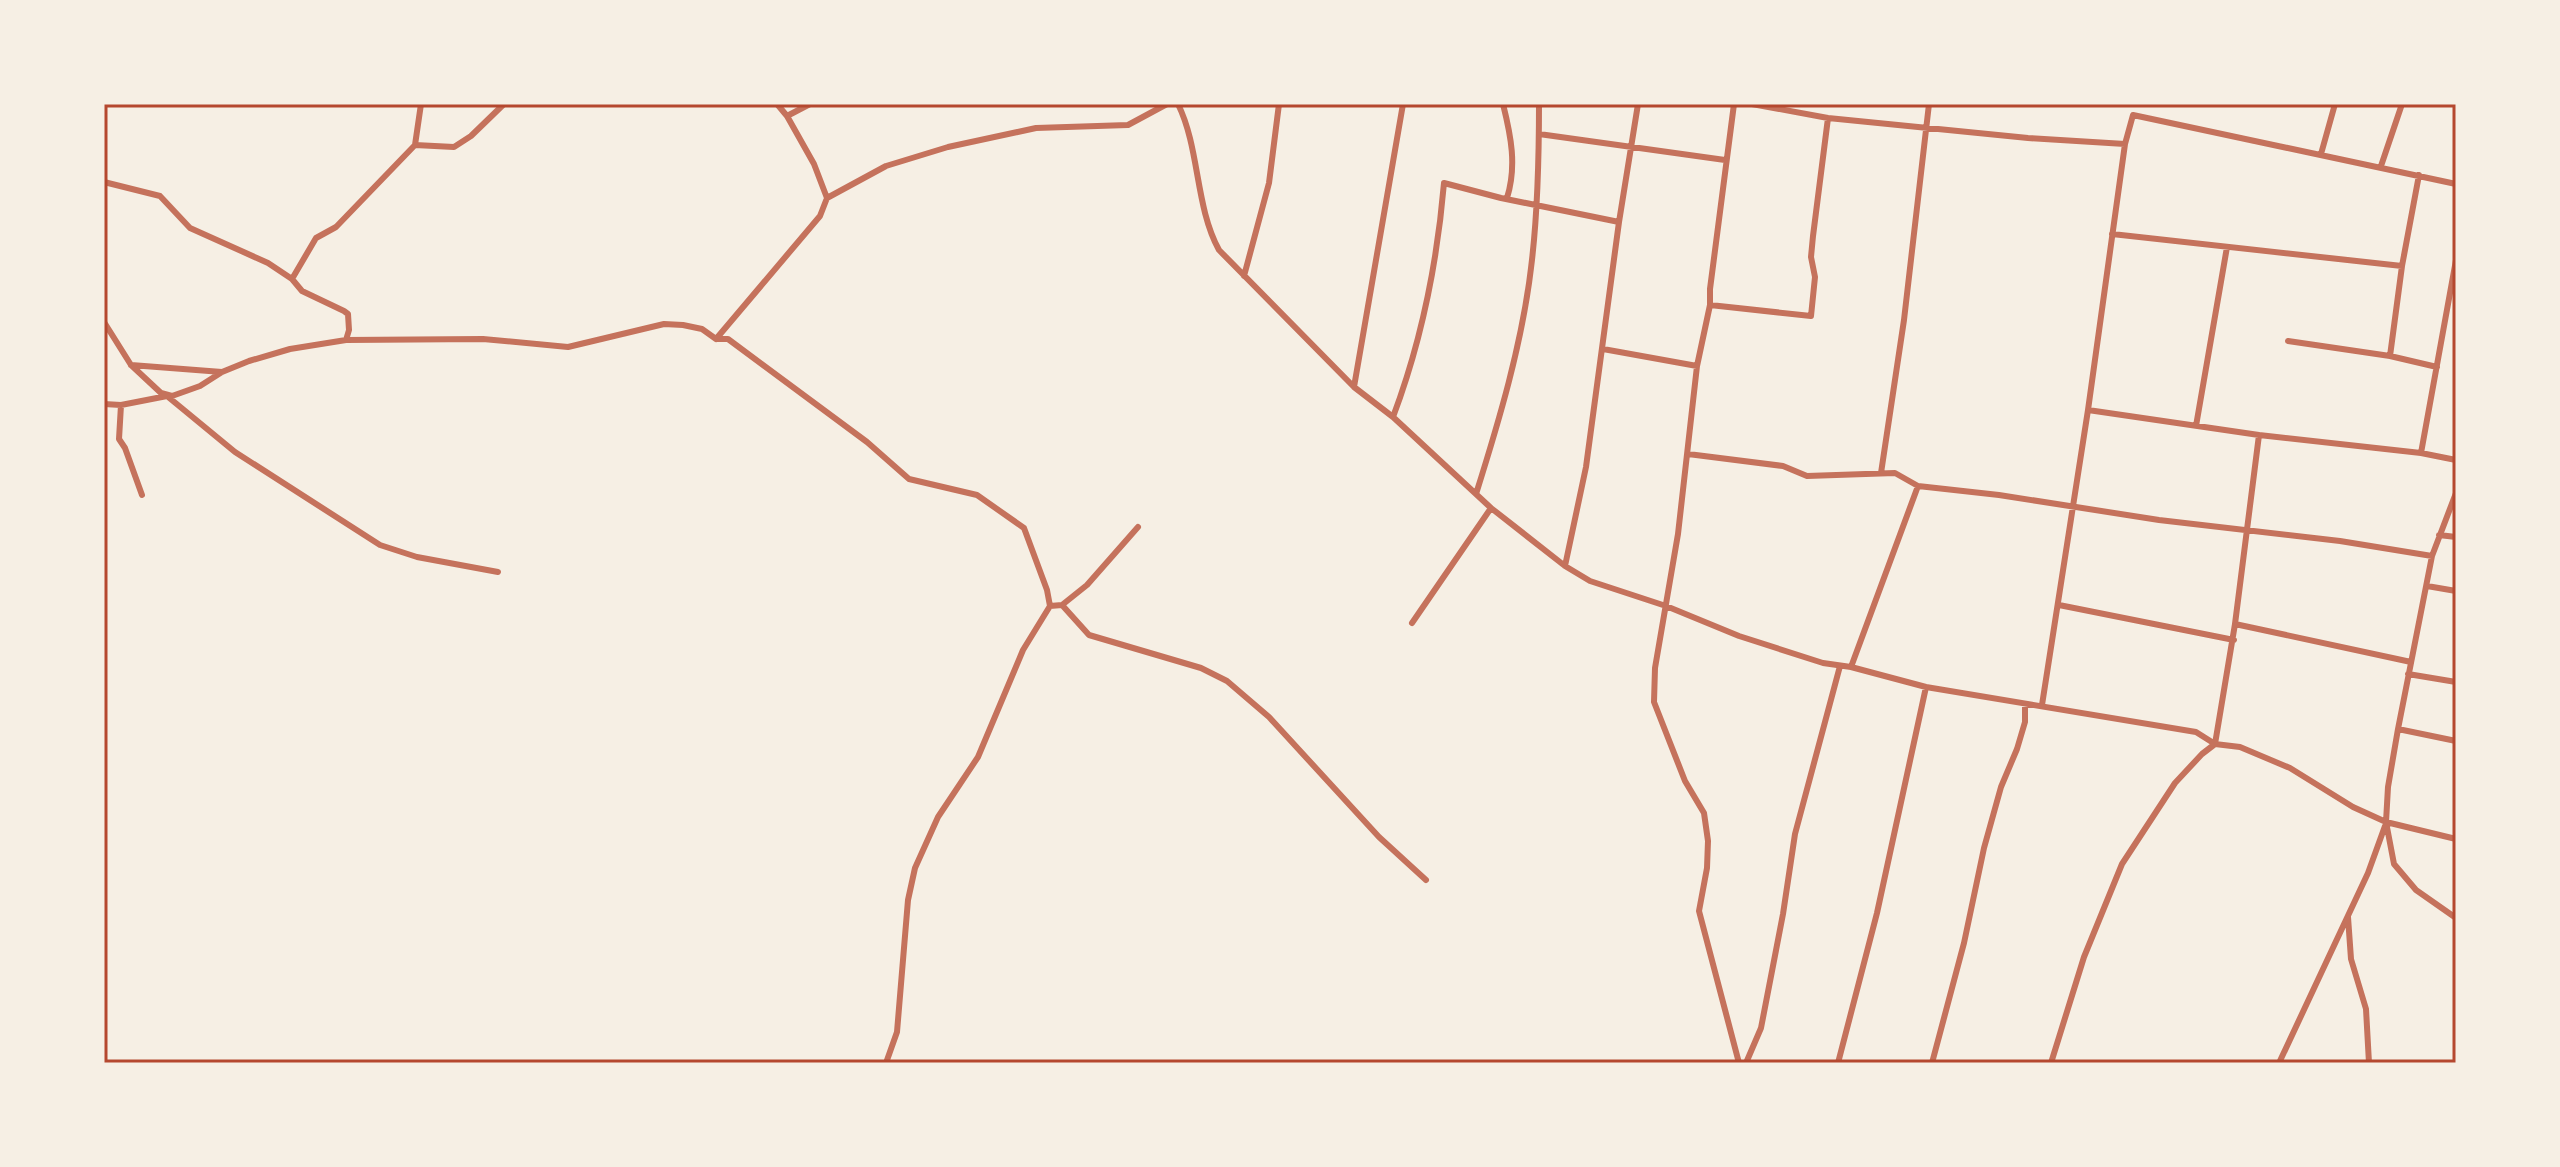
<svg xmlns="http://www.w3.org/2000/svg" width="2560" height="1167" viewBox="0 0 2560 1167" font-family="Helvetica,sans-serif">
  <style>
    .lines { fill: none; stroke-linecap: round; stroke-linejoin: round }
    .minor { stroke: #c5725c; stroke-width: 6 }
    .neatline { fill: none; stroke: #b5482f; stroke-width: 3 }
  </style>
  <rect width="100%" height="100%" fill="#f6efe4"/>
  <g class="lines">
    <!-- minor -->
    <path class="minor" d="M777 104 787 116 810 104
      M1178 104C1200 149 1195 206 1219 250L1354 387 1393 417 1491 508 1565 566 1590 581 1666 606 1739 636 1823 663 1851 667 1926 687 2196 732 2215 744 2240 747 2290 768 2353 807 2386 822 2456 839
      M1503 104C1511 136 1517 166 1507 198
      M1734 104 1710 289V305L1697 366 1678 534 1655 668 1654 702 1685 781 1704 813 1708 841 1707 868 1699 911 1739 1063
      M1752 104 1828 118 2028 138 2125 144
      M1539 134 1725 160
      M415 145 421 104
      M2321 154 2335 104
      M2381 166 2402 104
      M104 182 160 196 190 228 268 263 292 279 302 291 344 311 348 314 349 330 346 340
      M827 198 886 166 948 147 1036 128 1128 125 1167 104
      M2112 234 2402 266
      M1244 276 1269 183 1279 104
      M292 279 316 238 336 227 415 145 454 147 471 136 504 104
      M1710 305 1811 316 1815 277 1811 257 1813 236 1828 118
      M104 322 131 365 161 393 172 396 200 386 222 372 249 361 290 349 346 340 483 339 568 347 664 324 683 325 702 329 716 339H728L867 442 909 479 977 495 1024 528 1047 590 1050 606 1023 650 978 757 938 817 915 868 908 900 897 1032 886 1063
      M716 339 820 216 827 198 814 164 787 116
      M2288 341 2390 356 2437 367
      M1603 349 1697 366
      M2390 356 2402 266 2419 175
      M131 365 222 372
      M1354 387 1403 104
      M104 404 121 405 167 396 235 452 380 545 417 557 498 572
      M121 405 119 439 125 448 142 495
      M2088 410 2259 435
      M1393 417C1422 340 1437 265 1444 183L1501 198 1619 222
      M2196 426 2227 247
      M2421 453 2456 260
      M1688 454 1783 466 1807 476 1895 473 1918 486 1999 495 2159 520 2340 541 2432 556
      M1881 473 1904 320 1929 104
      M2456 493 2432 556 2398 729 2388 787 2386 822 2394 864 2416 890 2456 918
      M1476 494C1499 421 1522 344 1531 268 1538 213 1539 159 1539 104
      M2439 535 2456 537
      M1565 566 1586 467 1619 222 1638 104
      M2427 586 2456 591
      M1062 605 1087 585 1138 527
      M2059 605 2234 640
      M1050 606 1062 605 1089 635 1201 668 1227 681 1269 717 1379 837 1426 880
      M1412 623 1491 508
      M2235 624 2259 435 2421 453 2456 460
      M1851 667 1918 486
      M2408 674 2456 682
      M2042 705 2088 410 2125 144 2133 115 2456 184
      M2398 729 2456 741
      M2348 917 2351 959 2366 1009 2369 1063
      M1746 1063 1761 1028 1783 914 1795 834 1840 666
      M1838 1063 1877 913 1926 687
      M1932 1063 1964 943 1984 848 2001 787 2017 749 2025 722V704
      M2051 1063 2084 957 2122 864 2175 783 2202 754 2215 744 2235 624 2411 662
      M2279 1063 2368 873 2385 826"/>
  </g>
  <!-- border -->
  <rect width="2560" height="1167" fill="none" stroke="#f6efe4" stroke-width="212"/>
  <rect x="106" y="106" width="2348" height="955" class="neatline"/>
</svg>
